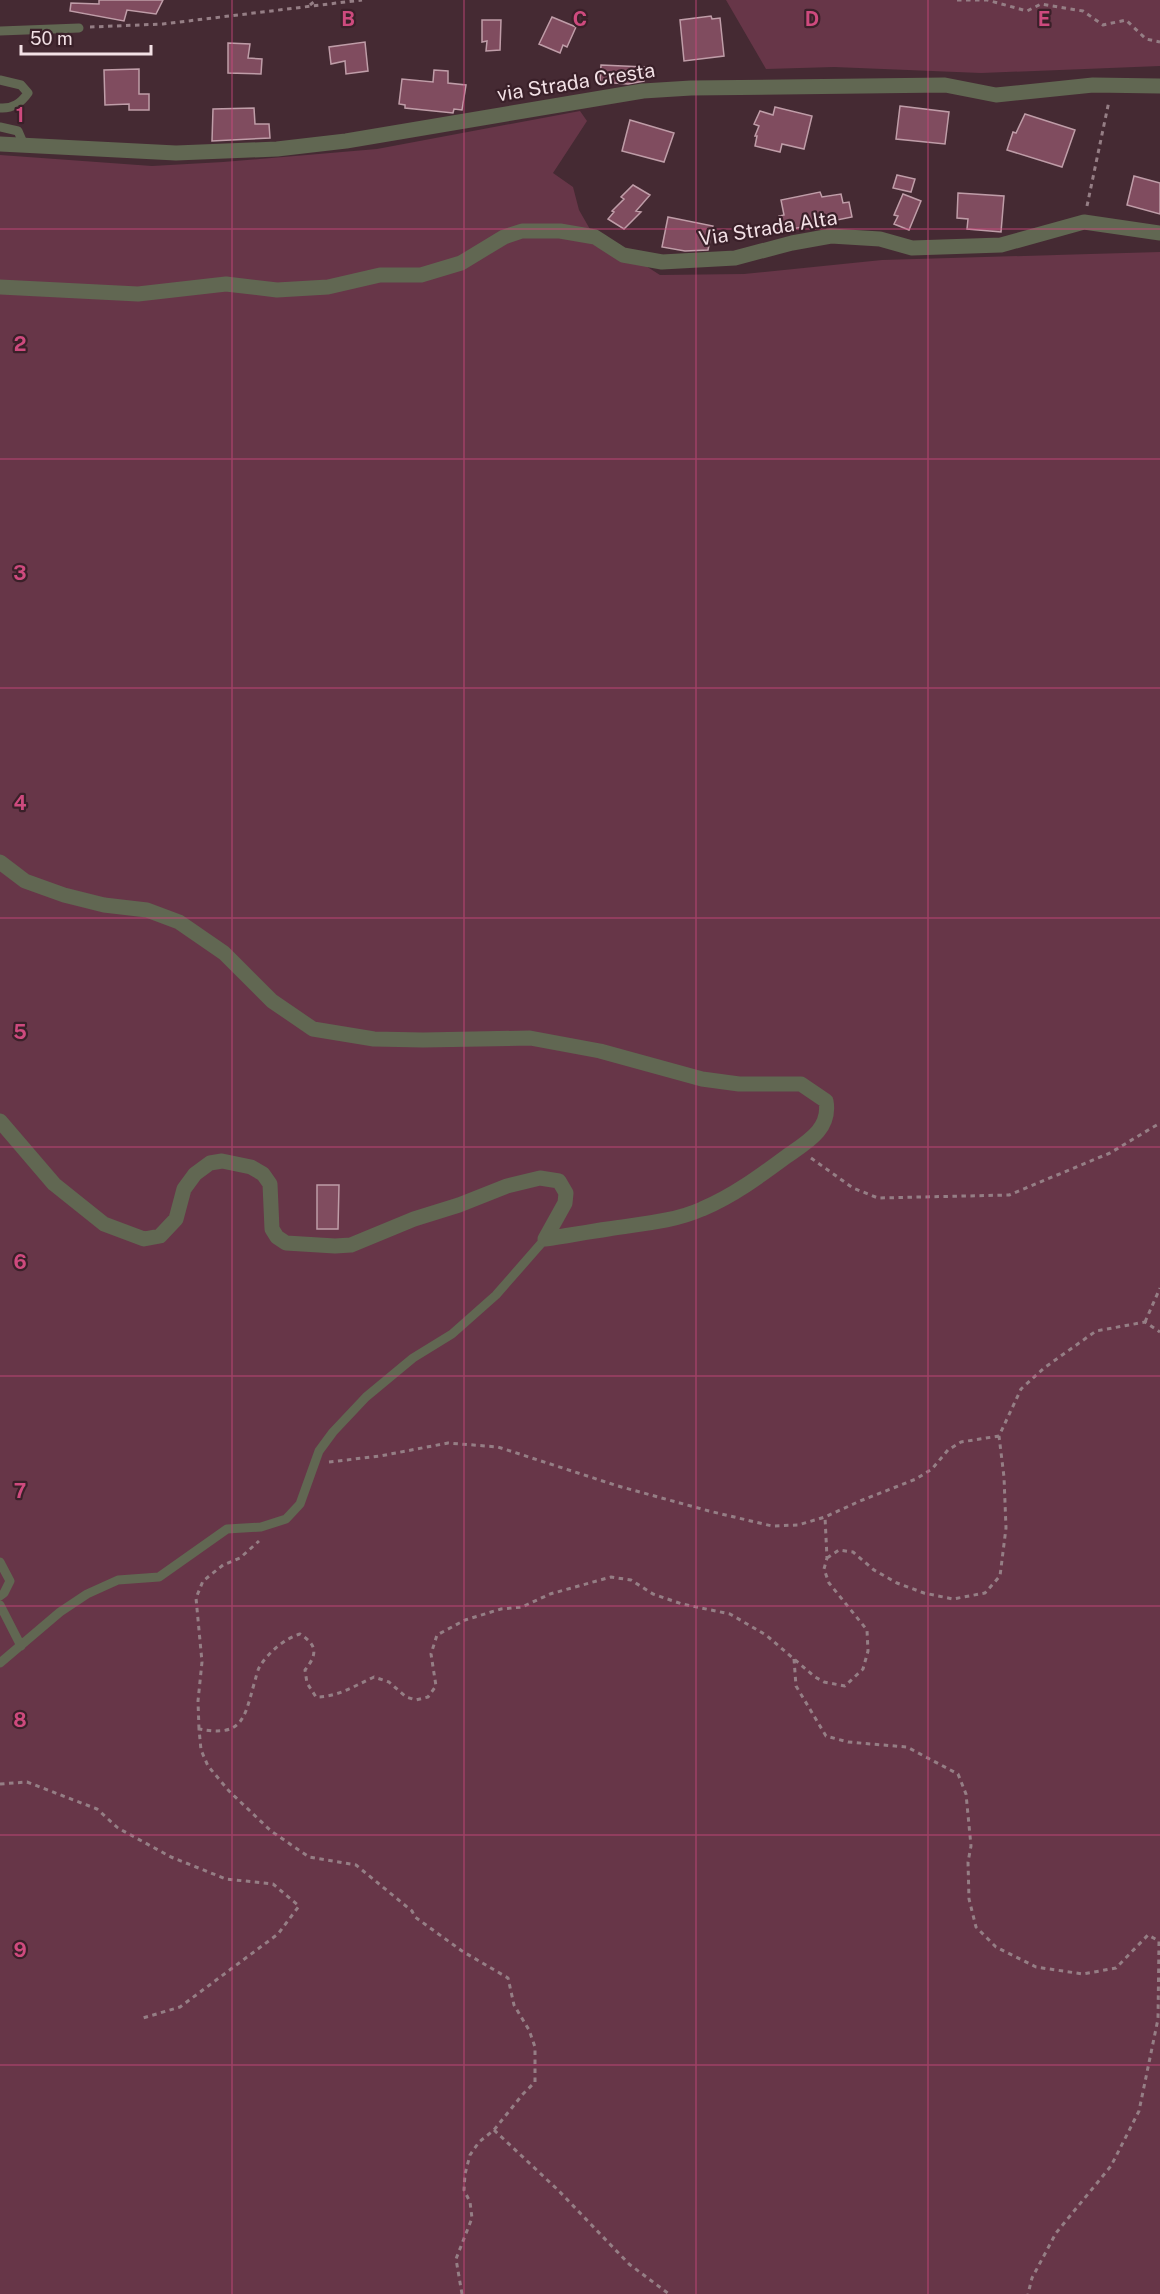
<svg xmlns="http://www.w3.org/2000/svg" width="1160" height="2294" viewBox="0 0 1160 2294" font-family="'Public Sans',sans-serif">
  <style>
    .green { fill: #673648 }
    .building { fill: #804c5f; stroke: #bf9da8; stroke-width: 1.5 }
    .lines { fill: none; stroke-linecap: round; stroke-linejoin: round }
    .path { stroke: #957e85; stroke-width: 3; stroke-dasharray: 4.5 4.5; stroke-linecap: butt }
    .lane { stroke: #616752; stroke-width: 9 }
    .street { stroke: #616752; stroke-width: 15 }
    .grid { fill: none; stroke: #ce4a7e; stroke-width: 1.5; stroke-opacity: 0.55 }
    .labels { text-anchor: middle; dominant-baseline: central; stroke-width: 4.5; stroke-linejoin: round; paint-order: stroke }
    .street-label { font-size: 20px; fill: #f3e1e6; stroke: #3a2029 }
    .grid-label { font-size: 20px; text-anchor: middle; font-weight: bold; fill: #ce4a7e; stroke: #3a2029; stroke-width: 4.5; stroke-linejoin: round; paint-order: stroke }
  </style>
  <rect width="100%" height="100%" fill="#452a33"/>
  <!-- green -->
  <path class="green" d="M726 0H1160V66L981 73 834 67 766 69Z
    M580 111 587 121 553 173 573 187 579 210 591 231 660 275 744 274 882 260 1160 252V2294H0V155L152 166 223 162 377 149Z"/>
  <!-- building -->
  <path class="building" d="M99 0H163L156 14 127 10 124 21 70 11 71 3 99 4Z
    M711 16 712 19 720 18 724 56 684 61 680 20Z
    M552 17 576 27 567 47 563 45 560 53 539 44Z
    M482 20H501L500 50 486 51 487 41 482 42Z
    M365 42 368 71 346 74 345 61 331 64 329 47Z
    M228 43 250 44 248 58 262 59 261 74 228 73Z
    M601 65 645 67 644 81 628 84 600 82Z
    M139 69V94H149V110H129V104L105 105 104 70Z
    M434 70 448 71V83L466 85 462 110 454 109 453 113 405 108V105L399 104 402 79 433 82Z
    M900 106 949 112 945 144 896 139Z
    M775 107 812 116 804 149 782 144 780 152 755 146 757 136H755L759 126 754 124 760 111 773 115Z
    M254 108 255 124H269L270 138 212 141 213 109Z
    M1025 114 1075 130 1062 167 1007 150 1013 132 1016 133Z
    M630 120 674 133 664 162 622 151Z
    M897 175 915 179 911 192 893 188Z
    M1134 176 1160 183V214L1127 205Z
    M633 185 650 195 636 211 641 212 624 229 608 219 614 212 612 211 624 199 621 197Z
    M820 192 822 197 841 194 843 203 849 202 852 217 782 231 779 216 784 215 781 200Z
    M958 193 1004 196 1001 232 967 229 968 219 957 218Z
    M903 194 921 201 909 230 894 224 898 216 894 215Z
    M668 217 713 226 708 250 685 251 662 247Z
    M317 1185H339L338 1229H317Z"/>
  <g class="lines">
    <!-- path -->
    <path class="path" d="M957 0H987L1027 11 1041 4 1083 11 1103 25 1126 20 1146 39 1160 42
      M310 5 316 0
      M90 27 163 24 362 0
      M1087 206 1109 101
      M811 1158 853 1188 878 1198 1009 1195 1110 1153 1160 1123
      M1145 1322 1160 1288
      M329 1462 380 1456 448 1443 498 1447 618 1486 709 1511 772 1526 798 1525 825 1517 860 1501 916 1479 932 1469 948 1450 961 1442 999 1436
      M827 1558 839 1550 853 1552 874 1570 897 1583 924 1593 953 1599 985 1593 1000 1576 1006 1528 1004 1477 999 1436 1021 1389 1044 1368 1096 1331 1145 1322 1160 1332
      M794 1659 796 1686 826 1736 848 1742 907 1747 958 1774 966 1794 971 1846 968 1862 969 1899 976 1927 996 1947 1036 1967 1083 1974 1116 1968 1148 1935 1159 1941 1158 2019 1139 2111 1111 2166 1056 2233 1032 2278 1028 2294
      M199 1729 198 1701 202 1662 196 1598 203 1581 223 1565 240 1558 259 1541
      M0 1784 27 1782 97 1809 118 1828 171 1857 226 1879 273 1884 299 1906 278 1934 180 2007 143 2018
      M494 2130 558 2190 629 2264 669 2294
      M462 2294 456 2259 472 2218 470 2202 464 2190 465 2174 470 2155 479 2142 494 2130 523 2094 535 2082V2047L529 2030 514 2005 508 1978 462 1951 415 1917 412 1911 356 1865 309 1857 271 1831 229 1791 208 1766 201 1750 199 1729C242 1737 244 1720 254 1684 256 1678 257 1671 260 1666 269 1652 284 1639 300 1634 317 1645 318 1654 305 1670L307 1683 316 1697C338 1697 354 1686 374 1677L389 1682 406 1697 416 1700 428 1697 436 1686 431 1654 437 1635 465 1620 501 1609 522 1607 550 1594 611 1577 631 1580 653 1594 682 1604 730 1614 766 1635 815 1677 824 1682 845 1686 863 1669 868 1651 867 1630 829 1583 824 1569 827 1558 825 1517"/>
    <!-- lane -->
    <path class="lane" d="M0 31 79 28
      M0 80 21 85 28 93C21 103 13 109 0 108
      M0 127 18 131 24 145
      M0 1562 10 1581 4 1593 0 1596
      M0 1605 21 1646
      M0 1663 60 1612 87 1594 118 1580 159 1577 227 1529 261 1527 286 1519 300 1504 319 1451 333 1432 366 1397 413 1358 452 1334 496 1295 545 1239"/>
    <!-- street -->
    <path class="street" d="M0 144 176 153 277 149 346 141 643 91 691 88 945 85 996 95 1093 85 1160 86
      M0 287 138 294 226 284 277 290 328 287 380 275H421L461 263 504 237 522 231H560L595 237 623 255 662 262 735 258 792 243 831 236 880 239 912 248 1001 245 1084 222 1160 233
      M0 862 25 881 64 895 104 905 147 910 179 922 224 953 272 1001 313 1029 374 1039 423 1040 530 1038 600 1051 702 1079 739 1084H801L826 1101C831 1129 807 1142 787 1156 760 1176 733 1196 702 1209 673 1222 639 1224 608 1229 587 1232 566 1236 545 1239L565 1203 566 1193 559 1181 540 1178 507 1186 459 1205 414 1219 351 1245 335 1246 286 1243 277 1237 272 1229 270 1184 263 1174 251 1167 222 1161 210 1163 195 1174 184 1189 176 1219 160 1236 144 1239 104 1224 54 1184 0 1121"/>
  </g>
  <!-- grid -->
  <path class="grid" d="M232 0V2294M464 0V2294M696 0V2294M928 0V2294M0 229H1160M0 459H1160M0 688H1160M0 918H1160M0 1147H1160M0 1376H1160M0 1606H1160M0 1835H1160M0 2065H1160"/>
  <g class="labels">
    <!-- street labels -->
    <g class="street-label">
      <text transform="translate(576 82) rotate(-9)">via Strada Cresta</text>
      <text transform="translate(768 228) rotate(-9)">Via Strada Alta</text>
    </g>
  </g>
  <g class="grid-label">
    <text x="348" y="26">B</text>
    <text x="580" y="26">C</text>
    <text x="812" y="26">D</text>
    <text x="1044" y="26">E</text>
    <text x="20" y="122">1</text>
    <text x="20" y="351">2</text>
    <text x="20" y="580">3</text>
    <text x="20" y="810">4</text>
    <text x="20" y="1039">5</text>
    <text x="20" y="1269">6</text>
    <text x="20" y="1498">7</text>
    <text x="20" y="1727">8</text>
    <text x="20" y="1957">9</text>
  </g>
  <!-- scale -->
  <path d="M21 45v9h130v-9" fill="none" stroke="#f3e1e6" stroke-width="3"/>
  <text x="30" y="45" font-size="18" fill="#f3e1e6" stroke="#3a2029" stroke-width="4.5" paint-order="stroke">50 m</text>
</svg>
